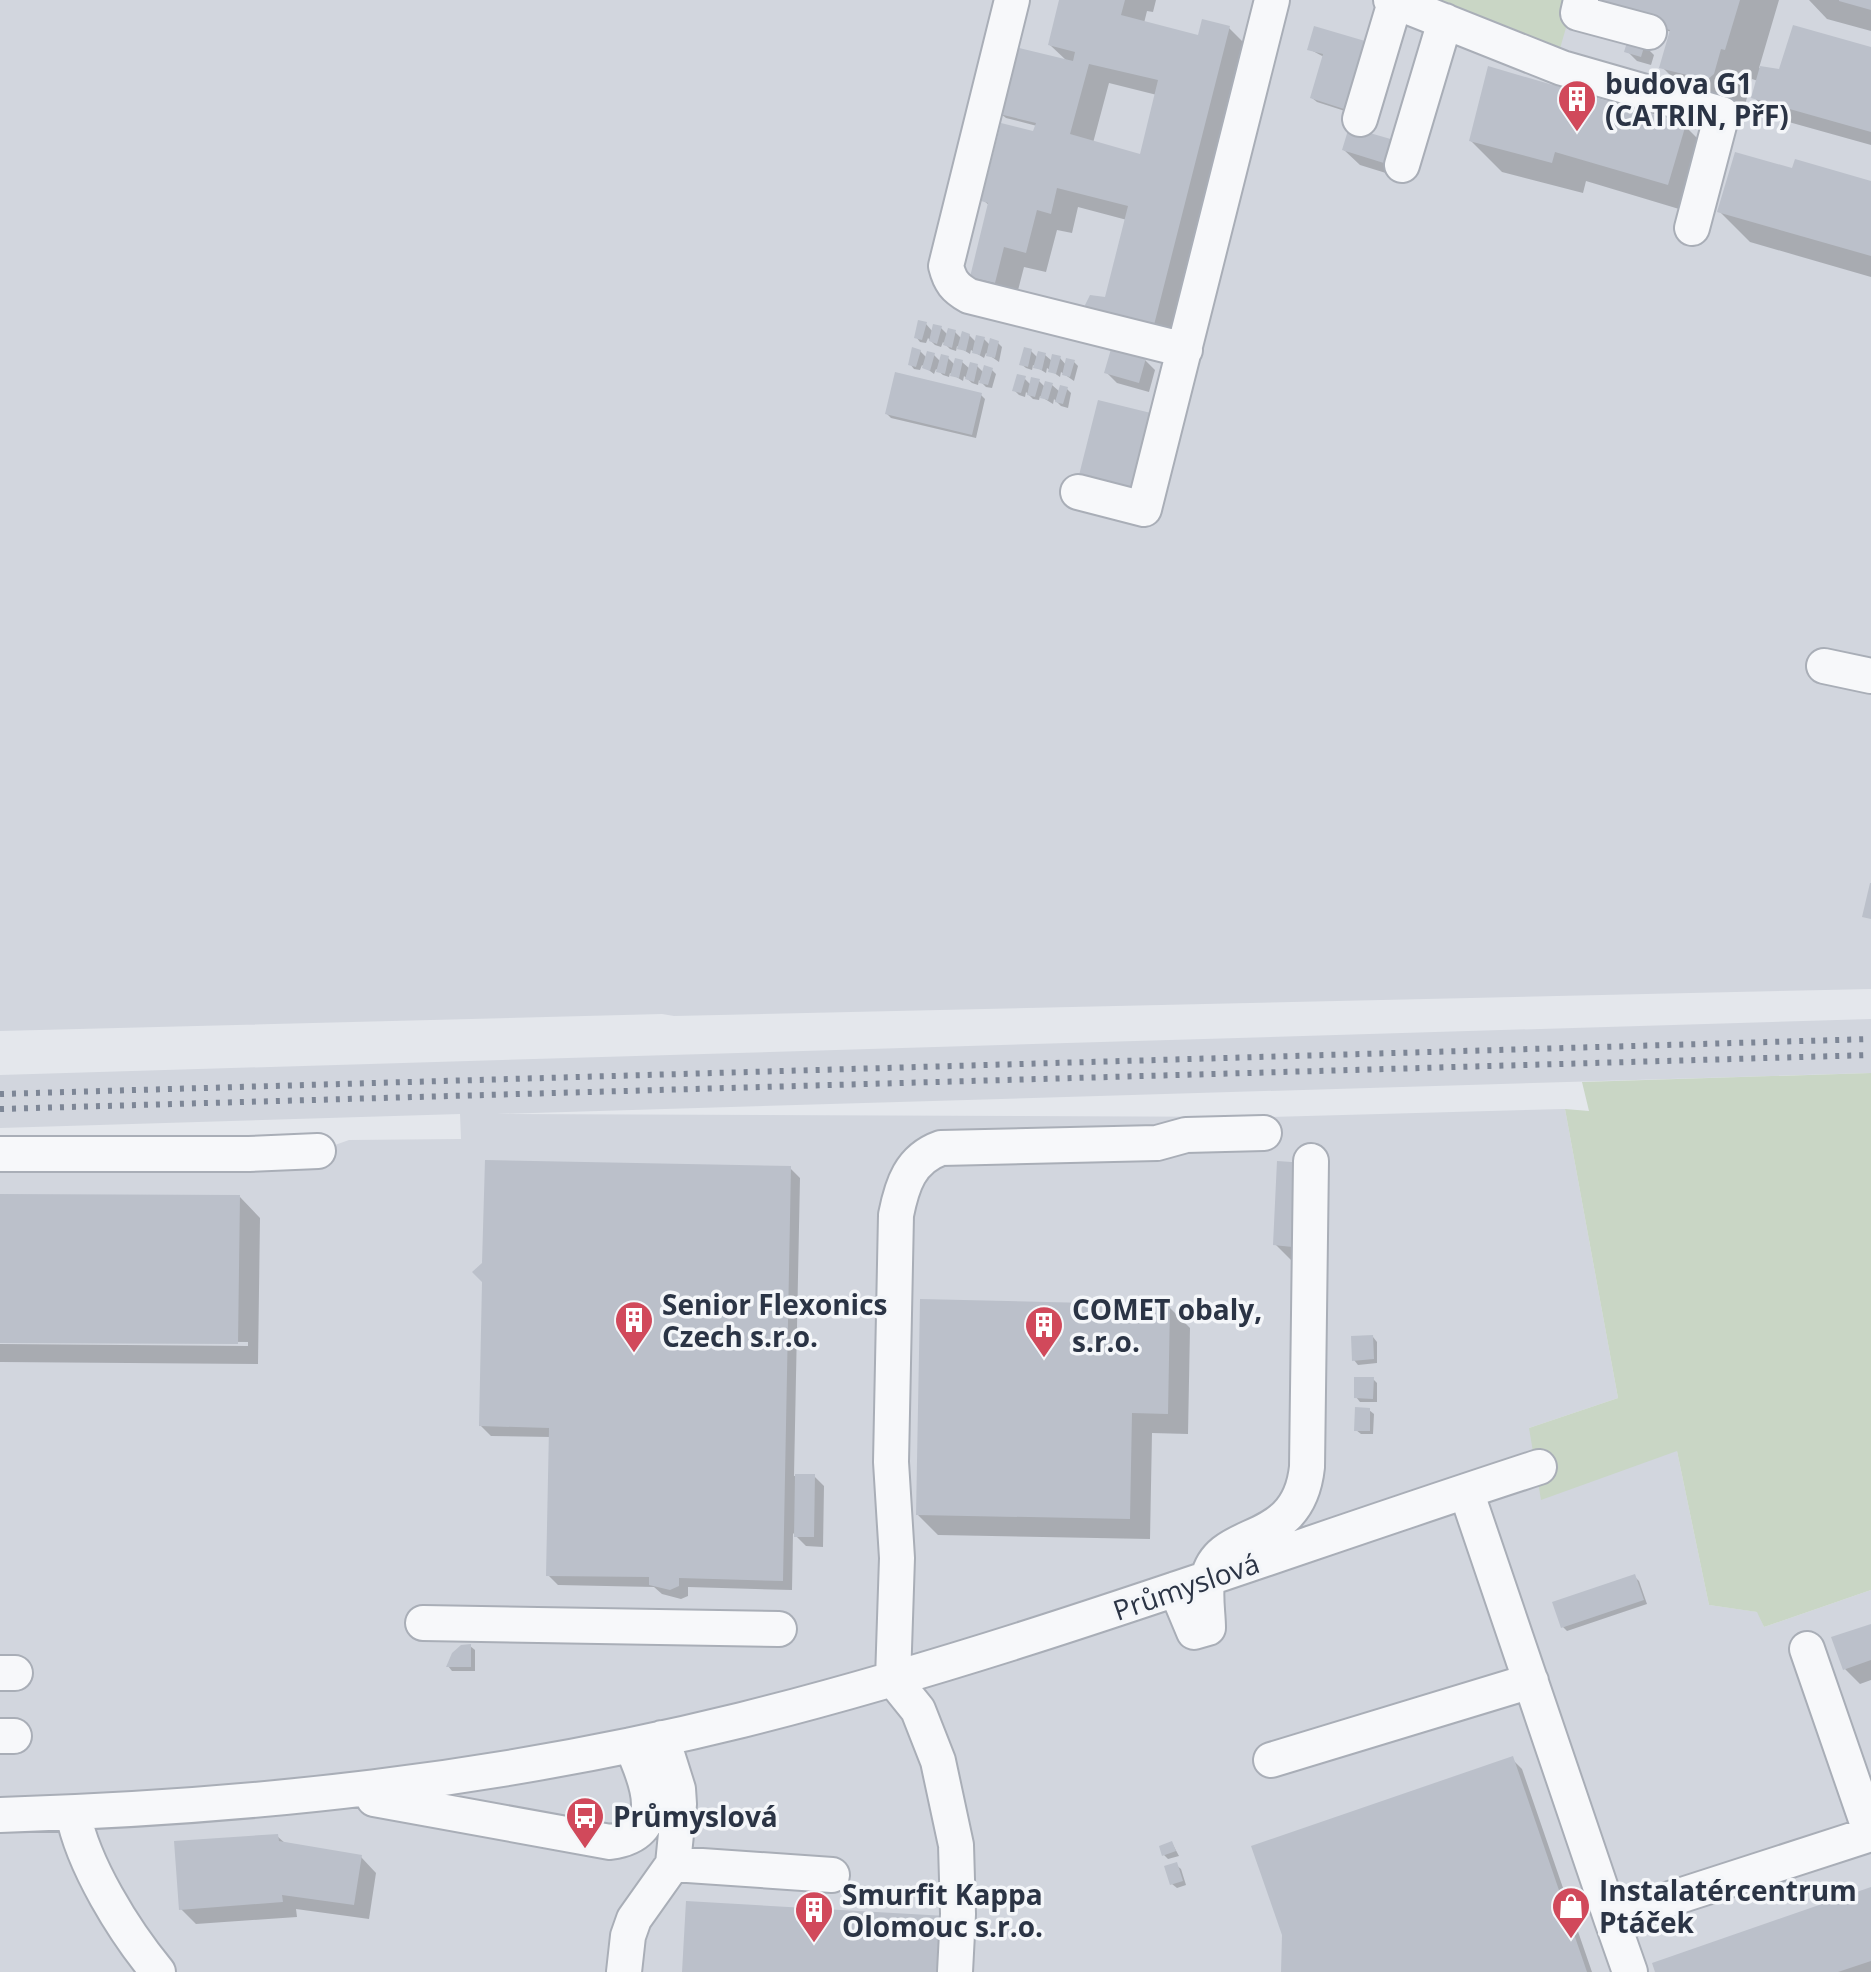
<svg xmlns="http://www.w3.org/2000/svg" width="1871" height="1972" viewBox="0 0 1871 1972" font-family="'Open Sans',sans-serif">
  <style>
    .built { fill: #d2d6de }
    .green { fill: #c9d6c5 }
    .shadow { fill: #0003; fill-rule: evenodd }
    .building { fill: #bbc0ca; fill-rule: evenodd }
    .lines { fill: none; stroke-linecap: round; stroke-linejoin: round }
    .minor-casing { stroke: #a9aeb7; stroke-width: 38 }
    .minor { stroke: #f7f8fa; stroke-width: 34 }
    .rail { stroke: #7d8696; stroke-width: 6; stroke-dasharray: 4 8; stroke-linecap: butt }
    .labels { text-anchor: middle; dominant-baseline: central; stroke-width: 7; stroke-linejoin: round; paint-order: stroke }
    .poi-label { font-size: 28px; font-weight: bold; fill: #2b3445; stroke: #f4f6f9; text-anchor: start }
    .street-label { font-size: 28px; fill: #2b3445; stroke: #f4f6f9 }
  </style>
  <rect width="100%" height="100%" fill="#e4e7ec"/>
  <!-- built -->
  <path class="built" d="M0 0H1871V989L674 1016 662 1014 0 1031Z
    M1871 1019V1073L497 1114 1267 1117 1565 1109 1618 1398 1529 1428 1677 1451 1709 1605 1758 1612 1764 1627 1871 1590V1972H0V1154L318 1151 349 1140 461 1139 460 1114 0 1128V1075Z"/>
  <!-- green -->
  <path class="green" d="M1433 0H1574L1559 52C1544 47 1533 38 1519 31 1491 18 1460 14 1433 0Z
    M1871 1073V1590L1764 1627 1757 1612 1709 1605 1677 1451 1541 1500 1529 1428 1618 1398 1565 1109 1589 1111 1582 1082Z"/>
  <!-- shadow -->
  <path class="shadow" d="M1061 0H1156L1153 12 1147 11 1144 23 1199 37 1229 28 1250 49 1174 349 1106 299 1127 220 1078 207 1072 233 1057 230 1046 272 1024 267 1015 302 993 297 972 276 990 206 983 200 1035 133 1037 126 1006 118 1001 114 1067 61 1050 45ZM1109 83 1157 95 1141 156 1093 143Z
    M1594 0H1779L1759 68 1780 71 1871 49V145L1774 118 1754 97 1758 81 1752 79 1745 105 1738 110 1693 98 1662 67 1672 32 1597 12Z
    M1809 0H1871V31L1827 19Z
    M1364 42 1368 47 1348 112 1317 102 1312 98 1324 57 1309 49Z
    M1644 45 1654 55 1651 65 1637 61 1627 51Z
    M1685 126 1716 157 1699 215 1586 181 1583 193 1502 172 1471 141Z
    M1350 129 1402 178 1360 165 1344 150Z
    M1871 183V277L1750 242 1719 211Z
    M926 324 933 332 941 328 948 335 955 332 962 339 969 335 976 342 984 339 991 346 998 343 1002 347 999 362 986 353 984 358 971 350 970 354 957 346 956 351 950 349 943 342 941 347 935 345 928 338 926 343 920 342 916 337Z
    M920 351 927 358 934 355 941 362 948 358 955 365 962 362 970 369 977 366 984 373 991 369 996 374 992 388 986 387 979 380 978 385 972 383 964 376 963 381 950 373 949 377 943 375 936 369 934 374 922 365 920 370 914 369 910 364Z
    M1031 351 1038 358 1045 355 1052 361 1060 358 1066 365 1074 362 1078 366 1074 381 1061 372 1060 377 1047 368 1046 373 1033 365 1032 370 1026 368 1021 364Z
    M1145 360 1155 370 1149 392 1117 383 1107 373Z
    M1024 378 1031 385 1039 381 1045 387 1052 385 1060 392 1067 389 1071 393 1068 408 1061 406 1054 399 1053 404 1040 396 1039 400 1033 399 1026 392 1025 397 1019 395 1015 391Z
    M981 395 985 399 976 438 891 418 887 414Z
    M1279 1163 1317 1262 1291 1260 1275 1244Z
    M790 1168 800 1178 794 1476H814L824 1486 823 1547 806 1546 793 1533 792 1590 688 1587V1596L681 1599 662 1594 654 1587 558 1585 548 1575 551 1437 491 1436 481 1426Z
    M0 1196 240 1197 260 1218 258 1364 0 1362V1344L248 1346V1342L0 1340Z
    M1169 1307 1190 1328 1188 1434 1152 1433 1150 1539 938 1535 918 1515Z
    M1373 1337 1377 1342V1363L1358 1365 1354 1360Z
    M1373 1379 1377 1383V1402H1360L1356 1397Z
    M1369 1410 1374 1414 1373 1434H1361L1356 1430Z
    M1634 1576 1639 1581 1647 1604 1567 1631 1563 1627Z
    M1871 1626V1680L1860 1684 1845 1669Z
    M470 1646 475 1650V1671H452L448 1666Z
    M1512 1759 1522 1769 1592 1972H1283Z
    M277 1836 286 1844 361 1857 376 1873 369 1919 296 1909 297 1917 196 1924 181 1909Z
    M1172 1843 1179 1856 1168 1859 1164 1855Z
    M1176 1865 1181 1869 1186 1885 1177 1888 1172 1884Z
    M1871 1889V1972H1657Z"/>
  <!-- building -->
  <path class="building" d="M1059 0H1125L1121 15 1198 35 1202 19 1230 26 1153 329 1087 311 1085 305 1090 295 1105 297 1128 206 1057 188 1051 214 1037 210 1026 253 1004 247 995 283 970 277 988 203 981 201 1001 123 1033 131 1036 123 999 114 1015 47 1073 61 1075 52 1048 45ZM1089 64 1158 80 1140 154 1070 134Z
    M1592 0H1740L1725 50 1721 49 1714 74 1707 80 1659 68 1670 30 1590 8Z
    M1839 0H1871V10L1839 1Z
    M1793 25 1871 47V132L1751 98 1760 66 1779 69Z
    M1314 26 1365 41 1344 109 1310 98 1323 54 1307 50Z
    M1628 39 1645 44 1641 57 1624 52Z
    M1488 66 1686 124 1668 185 1555 152 1552 163 1469 141Z
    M1349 127 1394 140 1387 164 1342 150Z
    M1735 152 1792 168 1795 159 1871 181V256L1717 212Z
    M918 320 927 322 922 340 914 338Z
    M933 324 942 326 937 344 929 341Z
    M948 328 956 330 952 348 943 345Z
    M962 331 970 334 966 351 957 349Z
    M976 335 985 337 980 355 972 353Z
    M990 338 999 341 995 358 986 356Z
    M912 347 921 350 916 367 908 365Z
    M1024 347 1032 349 1028 367 1019 365Z
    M1111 349 1146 358 1139 383 1104 373Z
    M927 351 935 353 930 371 922 368Z
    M1038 351 1046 353 1042 370 1033 368Z
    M941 354 949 356 945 374 936 372Z
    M1052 354 1061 356 1056 374 1048 372Z
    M955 358 963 360 959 378 950 376Z
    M1066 358 1075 360 1070 377 1062 375Z
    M970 362 978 364 974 382 965 379Z
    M984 365 993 368 988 385 979 383Z
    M895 372 982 393 972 435 885 414Z
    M1017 374 1026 376 1021 393 1012 391Z
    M1031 377 1040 379 1035 397 1027 395Z
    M1045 381 1053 383 1048 400 1040 398Z
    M1060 385 1068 387 1063 404 1055 402Z
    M1098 400 1155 414 1135 497 1077 483Z
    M1870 883H1871V919L1862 917Z
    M485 1160 791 1166 783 1581 679 1578V1586L670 1590 649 1585V1577L546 1576 549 1428 479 1426 482 1282 472 1272 482 1263Z
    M1277 1161 1306 1163 1302 1248 1273 1245Z
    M0 1194 240 1195 238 1344 0 1343Z
    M920 1299 1170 1305 1168 1414 1132 1413 1130 1519 916 1515Z
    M1373 1335 1374 1359 1352 1361 1351 1336Z
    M1354 1377H1374L1373 1399 1354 1398Z
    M1355 1407 1370 1408V1431H1354Z
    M795 1474H815L814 1537H794Z
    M1635 1574 1644 1600 1561 1628 1552 1602Z
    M1871 1624V1660L1843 1670 1831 1637Z
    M471 1644V1667H446L452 1653 461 1645Z
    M1513 1756 1587 1972H1281L1282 1935 1251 1846Z
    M278 1834 279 1841 362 1855 354 1905 282 1895 283 1902 179 1910 174 1841Z
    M1172 1841 1176 1851 1162 1856 1159 1846Z
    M1177 1862 1183 1881 1170 1885 1164 1866Z
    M1871 1887V1961L1838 1972H1655L1652 1963Z
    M686 1901 946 1916 943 1972H682Z"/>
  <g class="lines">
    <!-- minor casing -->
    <g class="minor-casing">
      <path id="minor" d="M1012 0 946 266C950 282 955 288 969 296L1185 350
        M1391 0 1562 68 1722 114 1692 228
        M1581 0 1578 13 1649 32
        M1360 119 1395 2
        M1402 165 1445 21
        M1078 492 1144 509 1272 0
        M1824 666 1871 676
        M0 1154H249L318 1151
        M1466 1491 1611 1918
        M1176 1589 1194 1632 1208 1628C1208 1613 1204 1593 1208 1578 1220 1524 1298 1551 1307 1467L1311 1161
        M423 1623 779 1629
        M1807 1649 1871 1834
        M0 1673H15
        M0 1736H14
        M1271 1760 1531 1681
        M374 1799 610 1842C669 1834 648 1782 631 1745
        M73 1813C83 1865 124 1931 158 1972
        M0 1815C253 1807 495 1781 742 1720 1013 1652 1274 1553 1539 1467
        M673 1864 832 1875
        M624 1972 628 1936 634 1919 673 1864 679 1804 678 1789 662 1738
        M955 1972 958 1914 956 1845 938 1761 918 1710 893 1679 897 1558 891 1462 896 1215C902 1185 910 1159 941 1148L1157 1143 1186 1135 1264 1133
        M1630 1972 1611 1918 1871 1834"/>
    </g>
    <!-- minor -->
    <use href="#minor" class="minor"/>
    <!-- rail -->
    <path class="rail" d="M0 1094 1871 1039
      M0 1109 1871 1055"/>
  </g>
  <!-- icons -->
  <defs>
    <g id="building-pin" transform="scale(2)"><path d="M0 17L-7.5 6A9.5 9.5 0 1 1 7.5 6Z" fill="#d1495b" stroke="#f4f6f9"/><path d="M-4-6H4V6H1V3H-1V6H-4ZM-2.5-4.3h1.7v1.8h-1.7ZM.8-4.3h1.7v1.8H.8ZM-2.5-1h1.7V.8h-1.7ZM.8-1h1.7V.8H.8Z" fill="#fff"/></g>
    <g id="bus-pin" transform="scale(2)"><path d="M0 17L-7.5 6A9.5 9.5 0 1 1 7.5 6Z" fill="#d1495b" stroke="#f4f6f9"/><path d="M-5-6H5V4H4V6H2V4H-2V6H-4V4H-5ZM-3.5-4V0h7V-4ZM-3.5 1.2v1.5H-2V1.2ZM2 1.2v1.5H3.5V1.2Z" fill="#fff"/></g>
    <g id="shop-pin" transform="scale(2)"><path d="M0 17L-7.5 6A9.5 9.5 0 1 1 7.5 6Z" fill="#d1495b" stroke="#f4f6f9"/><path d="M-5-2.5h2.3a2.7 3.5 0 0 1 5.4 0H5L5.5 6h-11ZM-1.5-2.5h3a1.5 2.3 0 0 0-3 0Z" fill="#fff"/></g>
  </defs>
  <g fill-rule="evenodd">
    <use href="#building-pin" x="1577" y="99"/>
    <use href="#building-pin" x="634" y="1320"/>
    <use href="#building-pin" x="1044" y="1325"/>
    <use href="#bus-pin" x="585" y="1816"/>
    <use href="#shop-pin" x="1571" y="1906"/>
    <use href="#building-pin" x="814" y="1910"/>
  </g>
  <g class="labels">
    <!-- poi labels -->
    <g class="poi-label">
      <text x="1605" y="83">budova G1<tspan x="1605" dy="32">(CATRIN, PřF)</tspan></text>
      <text x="662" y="1304">Senior Flexonics<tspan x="662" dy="32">Czech s.r.o.</tspan></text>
      <text x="1072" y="1309">COMET obaly,<tspan x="1072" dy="32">s.r.o.</tspan></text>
      <text x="613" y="1816">Průmyslová</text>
      <text x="1599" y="1890">Instalatércentrum<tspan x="1599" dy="32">Ptáček</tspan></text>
      <text x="842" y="1894">Smurfit Kappa<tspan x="842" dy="32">Olomouc s.r.o.</tspan></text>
    </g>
    <!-- street labels -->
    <g class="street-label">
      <text transform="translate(1186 1586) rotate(-19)">Průmyslová</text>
    </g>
  </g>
</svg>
